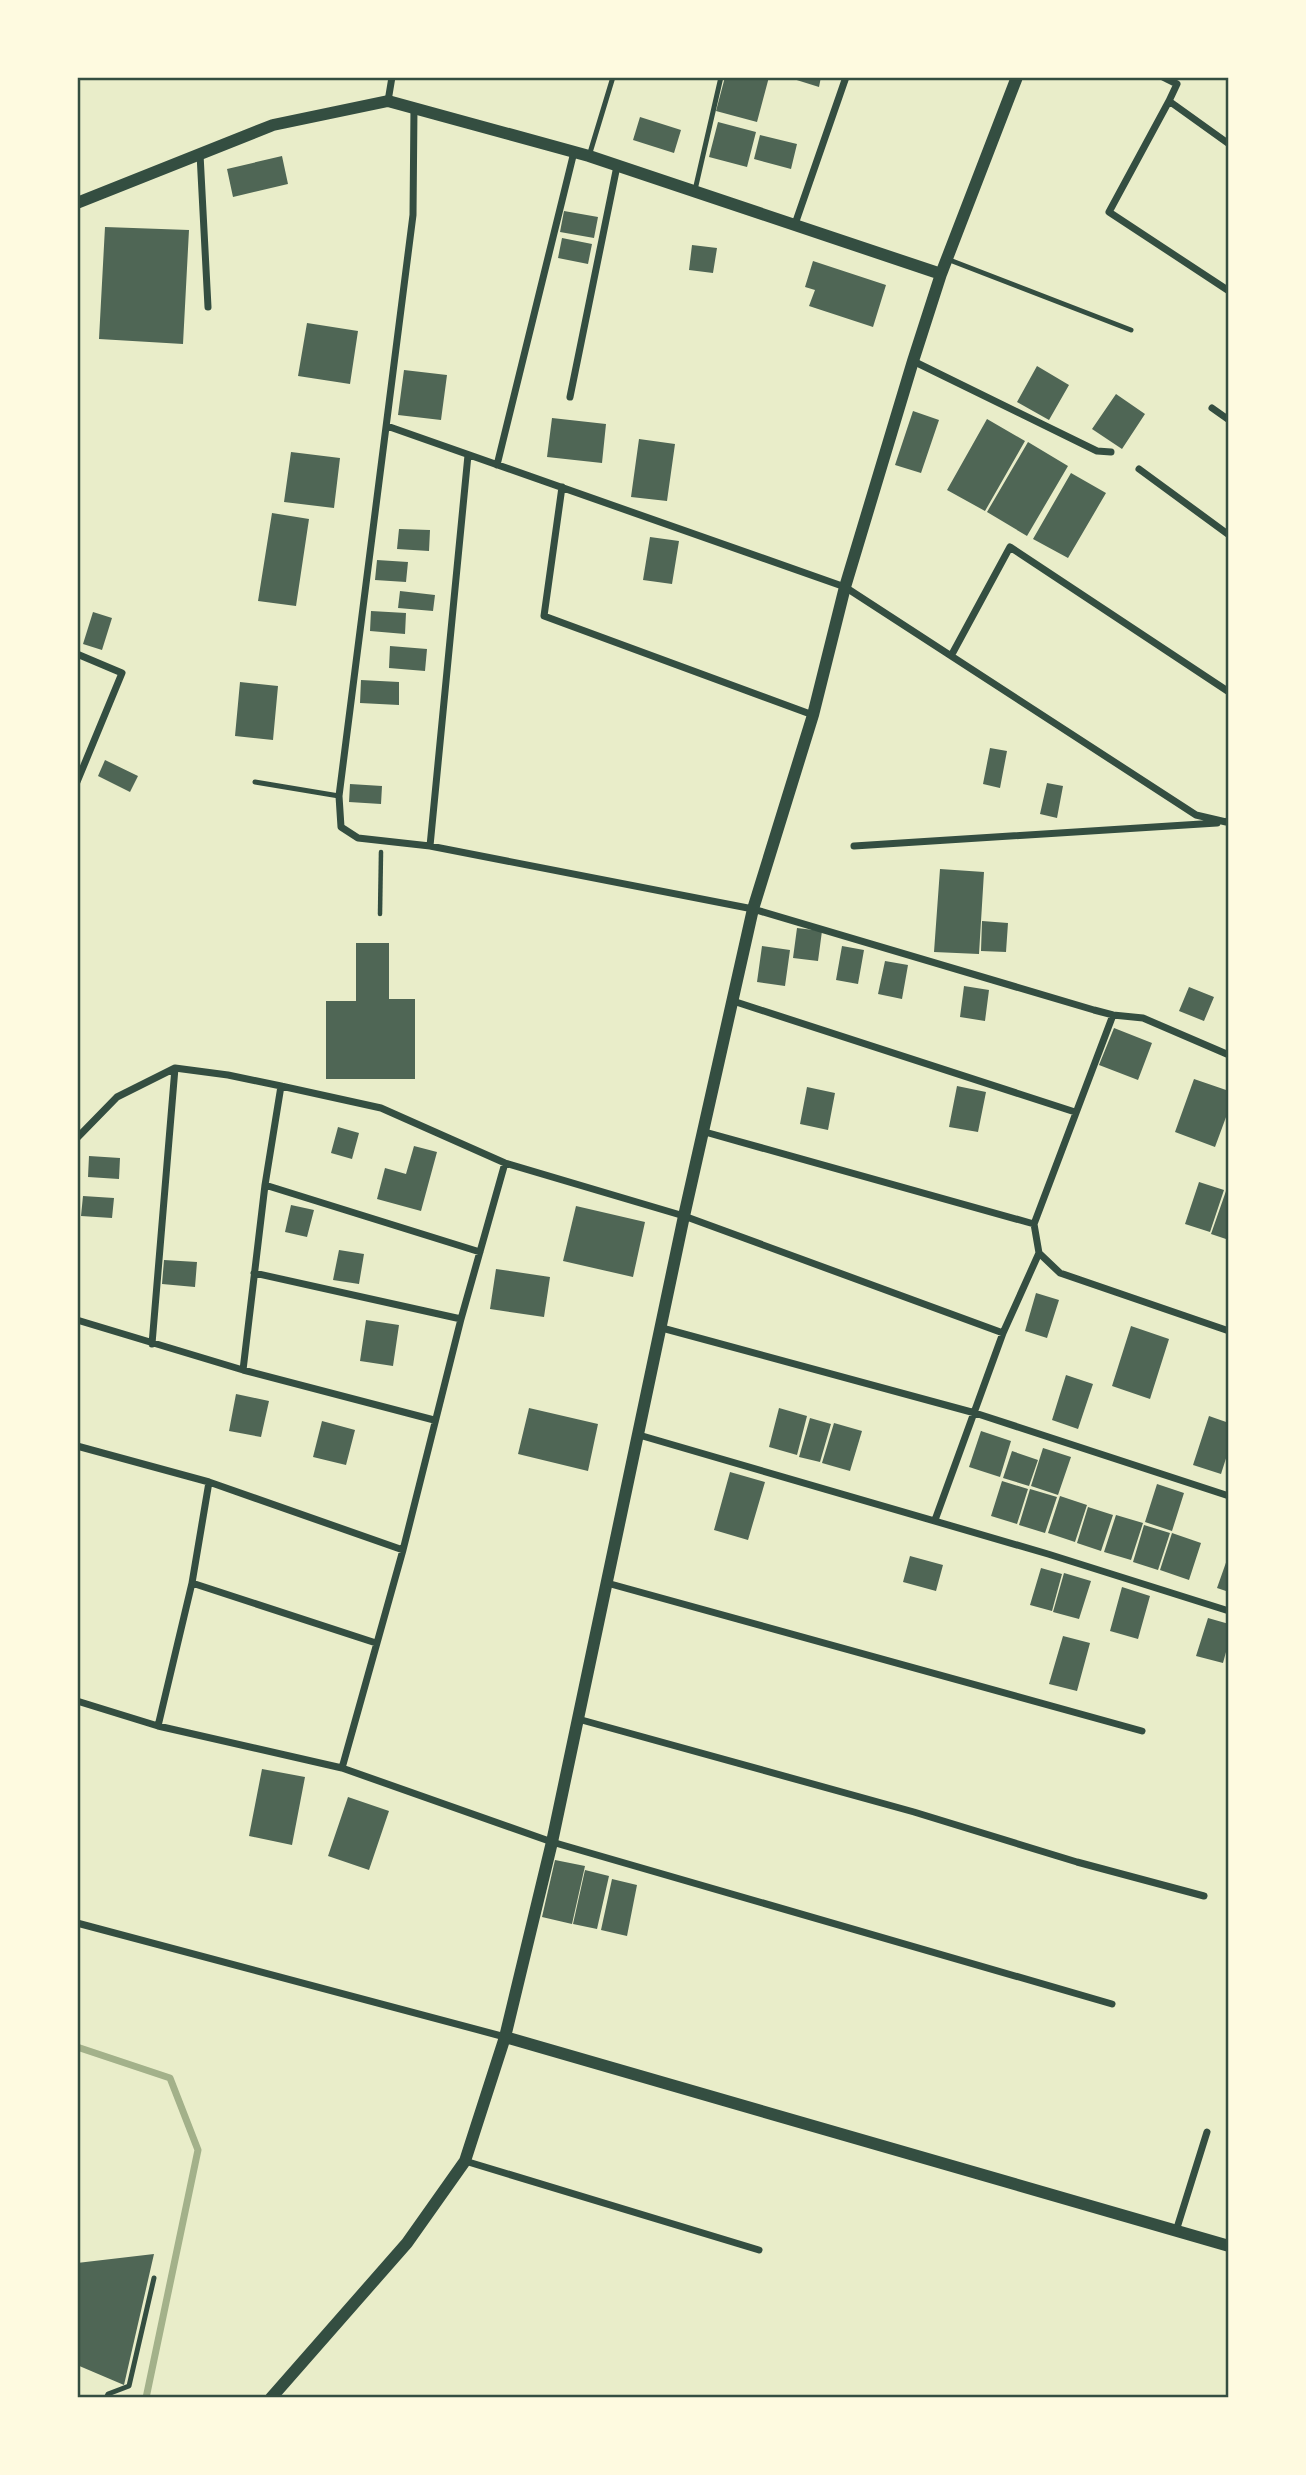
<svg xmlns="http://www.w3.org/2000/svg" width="1306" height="2475" viewBox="0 0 1306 2475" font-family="Signika,sans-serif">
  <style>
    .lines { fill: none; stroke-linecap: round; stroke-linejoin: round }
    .stream { stroke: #a3b18a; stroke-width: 7 }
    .building { fill: #4f6655 }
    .path { stroke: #344e41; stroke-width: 4.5 }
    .service { stroke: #344e41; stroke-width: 5 }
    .minor { stroke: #344e41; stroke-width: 7 }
    .tertiary { stroke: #344e41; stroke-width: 12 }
    .neatline { fill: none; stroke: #344e41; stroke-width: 2.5 }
  </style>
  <rect width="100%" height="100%" fill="#e9edc9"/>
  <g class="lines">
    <!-- stream -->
    <path class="stream" d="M77 2047 170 2078 198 2150 146 2398"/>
  </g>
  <!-- building -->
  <path class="building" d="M725 77H769L757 122 716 111Z
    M787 77H821L819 87Z
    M640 117 681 130 674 153 633 140Z
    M718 122 756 132 747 167 709 157Z
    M760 135 797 144 791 169 754 159Z
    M282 156 288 184 233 197 227 169Z
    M564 211 598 217 594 238 560 232Z
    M105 227 189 230 183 344 99 339Z
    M562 238 592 244 588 264 558 258Z
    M692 245 717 248 713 273 689 270Z
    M813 261 886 285 873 327 809 306 815 290 805 287Z
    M307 323 358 331 350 384 298 376Z
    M1037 366 1069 385 1049 420 1017 402Z
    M404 370 447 375 441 420 398 415Z
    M1116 394 1145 414 1122 449 1092 429Z
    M913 411 939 420 921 473 895 465Z
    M552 418 606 424 602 463 547 457Z
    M987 419 1025 441 985 511 947 490Z
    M639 439 675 444 667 501 631 497Z
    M1028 442 1068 466 1027 536 987 512Z
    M291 452 340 458 334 508 284 502Z
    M1071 473 1106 493 1068 558 1033 539Z
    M272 513 309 519 296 606 258 601Z
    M399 529 430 530 429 551 397 549Z
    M650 537 679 541 672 584 643 580Z
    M377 560 408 562 406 582 375 580Z
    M400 591 435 595 433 611 398 608Z
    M371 611 406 613 405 634 370 631Z
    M93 612 112 618 102 650 83 644Z
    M390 646 427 649 425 671 389 668Z
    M361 680 399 682V705L360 703Z
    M240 682 278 686 273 740 235 736Z
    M990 748 1007 751 1000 788 983 784Z
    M105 760 138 776 130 792 98 776Z
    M1047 783 1063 786 1057 818 1040 814Z
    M350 784 382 786 381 804 349 802Z
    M940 869 984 872 979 954 934 952Z
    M982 921 1008 923 1006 952 981 951Z
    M797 928 822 931 818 961 793 958Z
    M356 943H389V999H415V1079H326V1001H356Z
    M762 946 790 950 785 986 757 982Z
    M842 946 864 950 858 984 836 980Z
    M885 961 908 965 902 999 878 994Z
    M964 986 989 990 985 1021 960 1017Z
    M1189 987 1214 997 1204 1021 1179 1011Z
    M1114 1028 1152 1043 1138 1080 1099 1065Z
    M1194 1079 1229 1091V1109L1215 1147 1175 1132Z
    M957 1086 986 1092 978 1132 949 1127Z
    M807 1087 835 1093 828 1130 800 1124Z
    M338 1127 359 1133 352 1159 331 1153Z
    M414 1146 437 1152 421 1211 377 1199 385 1168 406 1174Z
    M89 1156 120 1158 119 1179 88 1177Z
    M1199 1182 1224 1190 1210 1232 1185 1224Z
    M1226 1191 1229 1192V1240L1211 1234Z
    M83 1196 114 1198 112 1218 81 1216Z
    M291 1205 314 1210 307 1237 285 1232Z
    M576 1206 645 1222 633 1277 563 1261Z
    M339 1250 364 1254 359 1284 333 1280Z
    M164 1260 197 1262 195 1287 162 1284Z
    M496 1269 550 1277 544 1317 490 1309Z
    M1036 1293 1059 1300 1047 1338 1025 1331Z
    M366 1320 399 1325 393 1366 360 1361Z
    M1131 1326 1169 1339 1150 1399 1112 1386Z
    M1066 1375 1093 1384 1078 1429 1052 1420Z
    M236 1394 269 1401 261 1437 229 1431Z
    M529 1408 598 1424 588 1471 518 1454Z
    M779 1408 807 1416 797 1455 769 1447Z
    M1209 1416 1229 1423V1449L1221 1474 1193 1465Z
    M810 1418 831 1424 820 1462 799 1457Z
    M322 1421 355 1430 346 1465 313 1457Z
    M834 1423 862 1431 850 1471 822 1463Z
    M981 1431 1011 1441 1000 1477 969 1467Z
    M1043 1448 1071 1457 1058 1495 1031 1486Z
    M1012 1451 1038 1460 1029 1486 1003 1478Z
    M730 1472 765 1482 748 1540 714 1530Z
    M1002 1481 1028 1489 1017 1524 991 1516Z
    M1157 1484 1184 1493 1172 1531 1145 1522Z
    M1030 1489 1057 1497 1045 1533 1019 1525Z
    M1060 1496 1087 1505 1075 1542 1048 1533Z
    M1088 1507 1113 1515 1101 1551 1077 1543Z
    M1116 1515 1143 1523 1131 1560 1104 1552Z
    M1144 1525 1170 1533 1158 1570 1133 1562Z
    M1172 1533 1201 1543 1189 1580 1160 1570Z
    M1229 1554V1592L1217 1588Z
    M910 1556 943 1565 936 1591 903 1582Z
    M1041 1568 1062 1574 1052 1611 1030 1605Z
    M1064 1573 1091 1581 1079 1619 1053 1612Z
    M1122 1587 1150 1596 1138 1639 1110 1631Z
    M1208 1618 1229 1624V1641L1223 1663 1196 1656Z
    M1063 1636 1090 1643 1077 1691 1049 1684Z
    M262 1769 305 1777 292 1845 249 1836Z
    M348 1797 389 1811 369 1870 328 1856Z
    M555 1860 585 1866 572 1924 542 1917Z
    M585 1870 609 1876 597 1929 573 1924Z
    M612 1879 637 1885 627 1936 601 1930Z
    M154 2254 124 2385 77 2365V2263Z"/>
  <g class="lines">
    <!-- path -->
    <path class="path" d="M380 914 381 852"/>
    <!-- service -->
    <path class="service" d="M589 156 613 77
      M695 190 721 77
      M947 259 1131 330
      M255 782 339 796
      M106 2398 108 2394 129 2386 154 2278"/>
    <!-- minor -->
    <path class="minor" d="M1163 77 1177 84 1169 101 1229 144
      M388 101 392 77
      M1169 101 1109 212 1229 291
      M414 108 413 215 339 796 341 827 358 838 430 846 753 909 1094 1010 1113 1015 1143 1018 1229 1055
      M200 154 208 307
      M795 224 846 77
      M913 361 1097 451 1111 452
      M570 397 617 166
      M1212 408 1229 420
      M387 426 845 587 1196 815 1226 822 1229 820
      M497 465 574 152
      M1139 469 1229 535
      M562 487 544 616 813 715
      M77 654 122 673 77 782
      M951 656 1010 547 1229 692
      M430 846 468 455
      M854 846 1217 823
      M733 1001 1075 1112
      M1113 1015 1034 1224 1039 1253 1060 1273 1229 1331
      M705 1132 1034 1224
      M77 1138 117 1097 175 1068 228 1075 281 1086 381 1108 505 1163 684 1216 1003 1333
      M265 1185 480 1252
      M254 1273 461 1319
      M77 1320 243 1370 434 1420
      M662 1328 975 1413 1229 1496
      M152 1344 175 1068
      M243 1370 265 1185 281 1086
      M639 1435 1048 1554 1229 1611
      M77 1446 209 1482 403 1550
      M935 1520 1003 1333 1039 1253
      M192 1583 376 1643
      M607 1583 1142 1731
      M77 1701 158 1726 342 1768 552 1842 1112 2004
      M578 1719 914 1812 1077 1862 1204 1896
      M158 1726 192 1583 209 1482
      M342 1768 403 1550 461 1319 505 1163
      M77 1923 505 2037
      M465 2161 759 2250
      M1176 2231 1207 2132"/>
    <!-- tertiary -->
    <path class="tertiary" d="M77 203 273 125 388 101 589 156 941 274
      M505 2037 1229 2246
      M271 2398 407 2243 465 2161 505 2037 552 1842 684 1216 753 909 813 715 845 587 913 361 941 274 1017 77"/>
  </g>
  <!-- border -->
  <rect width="1306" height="2475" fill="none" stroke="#fefae0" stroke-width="158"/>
  <rect x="79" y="79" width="1148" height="2317" class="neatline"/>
</svg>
